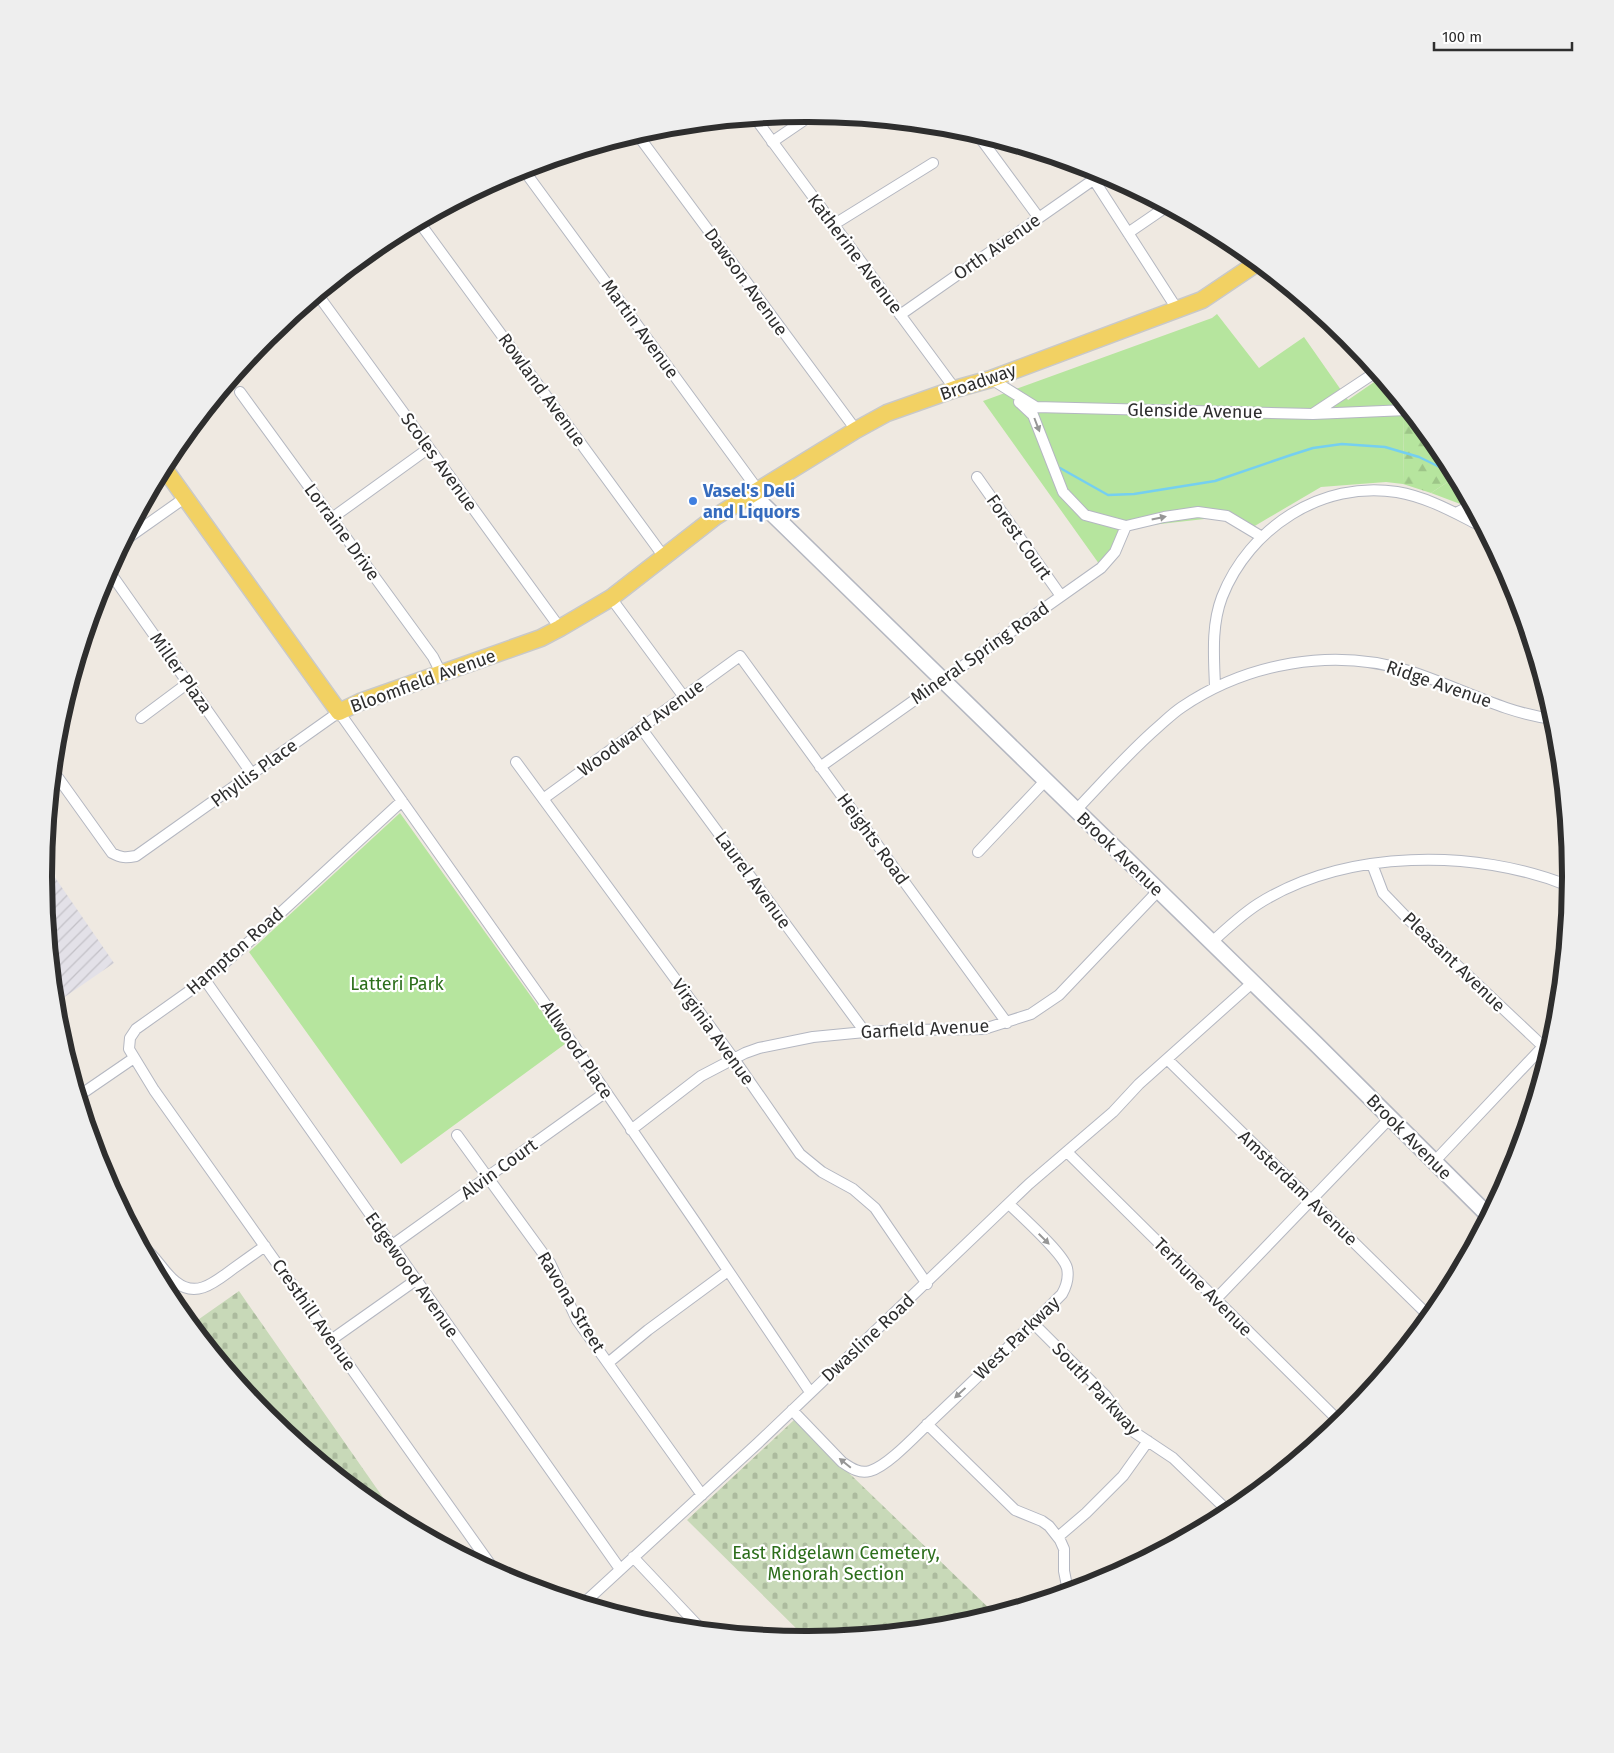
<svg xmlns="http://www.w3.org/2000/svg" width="1614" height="1753" viewBox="0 0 1614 1753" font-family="'Fira Sans',sans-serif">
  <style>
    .industrial { fill: url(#industrial-furrows) }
    .grass { fill: #b6e59e }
    .forest { fill: url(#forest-firs) }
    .cemetery { fill: url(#cemetery-stones) }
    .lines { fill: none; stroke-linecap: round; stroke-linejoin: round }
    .stream { stroke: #75cff0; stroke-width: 2.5 }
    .street-casing { stroke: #b4b7c1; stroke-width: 12 }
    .secondary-casing { stroke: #b4b7c1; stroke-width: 18 }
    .primary-casing { stroke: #c9c9c9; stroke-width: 19 }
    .street { stroke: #fff; stroke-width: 10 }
    .secondary { stroke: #fff; stroke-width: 15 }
    .primary { stroke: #f2d163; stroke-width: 16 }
    .oneway { fill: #969696 }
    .shop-dot { fill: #3f7fe0; stroke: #fff; stroke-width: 2 }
    .labels { text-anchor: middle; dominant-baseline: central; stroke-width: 4.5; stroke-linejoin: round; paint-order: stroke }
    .street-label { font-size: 18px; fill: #2e2e2e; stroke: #fff }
    .shop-label { font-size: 18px; font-weight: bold; fill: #366cbe; stroke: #fff; text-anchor: start }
    .park-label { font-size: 18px; fill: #2c6e1b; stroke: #fff }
    .rim { fill: none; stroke: #2e2e2e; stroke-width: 6 }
  </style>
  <defs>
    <pattern id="industrial-furrows" width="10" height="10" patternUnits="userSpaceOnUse" patternTransform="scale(1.25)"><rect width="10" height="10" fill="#e3e1e8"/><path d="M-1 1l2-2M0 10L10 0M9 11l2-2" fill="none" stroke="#c3c1c7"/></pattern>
    <pattern id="forest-firs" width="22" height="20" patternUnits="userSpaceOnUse" patternTransform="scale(1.25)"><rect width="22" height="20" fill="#b6e59e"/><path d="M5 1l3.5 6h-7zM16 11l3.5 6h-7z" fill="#9dc588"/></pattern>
    <pattern id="cemetery-stones" width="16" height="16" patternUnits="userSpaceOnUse" patternTransform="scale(1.25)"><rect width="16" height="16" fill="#c8d9b8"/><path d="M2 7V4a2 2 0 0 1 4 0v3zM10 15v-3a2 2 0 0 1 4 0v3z" fill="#acbb9e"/></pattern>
  </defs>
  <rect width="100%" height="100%" fill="#efe9e1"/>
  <!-- industrial -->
  <path class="industrial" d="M45 863 114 963 56 1003 44 877Z"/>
  <!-- grass -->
  <path class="grass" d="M1217 314 1259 368 1304 337 1348 400 1380 378 1404 414 1403 484 1386 482 1321 487 1253 527 1222 517 1125 528 1102 568 983 401 1212 318Z
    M1455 477 1471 508 1431 493Z
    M400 813 565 1044 401 1164 249 952Z"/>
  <!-- forest -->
  <path class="forest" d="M1380 378 1442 453 1455 477 1431 493 1403 484 1404 414Z"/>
  <!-- cemetery -->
  <path class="cemetery" d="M239 1291 398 1519 383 1511 267 1416 192 1324Z
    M794 1420 994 1613 956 1625 808 1640 687 1520Z"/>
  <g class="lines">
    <!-- stream -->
    <path class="stream" d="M1060 468 1108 495 1134 494 1215 481 1291 455 1313 448 1342 444 1385 447 1419 457 1452 473"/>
    <!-- street casing -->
    <g class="street-casing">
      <path id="street" d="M755 118 955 389
        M637 134 856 430
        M978 135 1039 218
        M772 142 813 114
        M523 169 758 490
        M1094 180 1177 309
        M419 222 664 557
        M833 225 933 163
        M1128 233 1166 207
        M318 295 560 628
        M900 315 1103 173
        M991 379 1036 407 1313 414 1407 410
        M240 392 433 657 441 673
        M1019 402 1033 415 1063 492 1085 515 1126 526 1164 517 1198 512 1227 516 1262 537
        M1314 413 1376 372
        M977 477 1061 596
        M1456 513 1470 506
        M332 518 429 448
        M125 540 186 497
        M109 571 252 774
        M611 598 684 697
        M1215 687C1214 657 1211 626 1222 597 1249 528 1322 480 1397 492 1427 497 1453 512 1481 526
        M141 718 188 683
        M641 728 865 1032
        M516 762 734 1059 800 1154 822 1172 853 1189 875 1208 927 1284
        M820 767 1101 568 1115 552 1126 526
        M54 772 112 853C121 858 126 858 136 856L339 712 551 1012 696 1223 810 1392
        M543 799 740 656 1007 1023
        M402 801 251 940 205 980 136 1029 130 1038 129 1049 154 1090 495 1571
        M1076 810C1103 782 1129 752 1158 727 1166 720 1173 713 1182 707 1247 663 1333 647 1409 671 1457 686 1503 713 1553 719
        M978 852 1045 781
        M1372 864 1383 893 1407 918 1548 1051
        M1211 943C1226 929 1241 915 1258 904 1345 849 1475 848 1569 886
        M205 980 620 1569
        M1167 1059 1429 1316
        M80 1095 134 1058
        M631 1130 701 1076 745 1053 759 1048 813 1037 865 1032 905 1030 984 1029 1031 1014 1059 995 1158 891
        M457 1135 550 1263 577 1320 702 1495
        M1067 1152 1340 1422
        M1434 1162 1552 1037
        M391 1246 606 1092
        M144 1248C157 1257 163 1272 176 1282 197 1299 216 1281 234 1268 244 1261 255 1253 265 1246
        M1216 1299 1390 1118
        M1033 1323 1106 1396 1131 1430 1173 1458 1229 1512
        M331 1340 416 1280
        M608 1363 648 1330 728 1271
        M792 1410 842 1462C851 1468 859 1474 870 1471 888 1466 917 1434 931 1421 975 1379 1020 1337 1062 1294 1067 1285 1069 1277 1067 1268 1063 1253 1022 1217 1009 1204
        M927 1424 1015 1510 1042 1521 1049 1526 1060 1540 1064 1549V1571L1068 1591
        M1058 1537 1086 1513 1123 1476 1148 1441
        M633 1557 701 1629
        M584 1603 758 1443 1029 1184 1113 1112 1139 1084 1252 983"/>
    </g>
    <!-- secondary casing -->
    <g class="secondary-casing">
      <path id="secondary" d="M752 494 1316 1044 1488 1215"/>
    </g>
    <!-- primary casing -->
    <g class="primary-casing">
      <path id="primary" d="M164 468 339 712 360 702 541 638 560 628 611 598 715 517 856 430 887 413 955 389 991 379 1202 300 1257 263"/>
    </g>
    <!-- street -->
    <use href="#street" class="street"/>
    <!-- secondary -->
    <use href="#secondary" class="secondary"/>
    <!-- primary -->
    <use href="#primary" class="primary"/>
  </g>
  <!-- one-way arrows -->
  <defs><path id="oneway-solid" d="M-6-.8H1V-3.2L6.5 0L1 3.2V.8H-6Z" transform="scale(1.25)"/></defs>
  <g class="oneway">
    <use href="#oneway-solid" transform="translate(1037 425) rotate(69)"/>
    <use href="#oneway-solid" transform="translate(1159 518) rotate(-12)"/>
    <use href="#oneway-solid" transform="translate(1044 1239) rotate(45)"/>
    <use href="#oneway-solid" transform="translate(960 1393) rotate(137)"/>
    <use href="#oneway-solid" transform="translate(845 1463) rotate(-141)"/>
  </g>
  <!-- markers -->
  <circle class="shop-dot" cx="693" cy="501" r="5"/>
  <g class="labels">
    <!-- street labels -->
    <g class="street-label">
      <text transform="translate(997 247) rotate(-35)">Orth Avenue</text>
      <text transform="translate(855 254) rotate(53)">Katherine Avenue</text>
      <text transform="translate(746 282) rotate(54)">Dawson Avenue</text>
      <text transform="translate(640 329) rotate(54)">Martin Avenue</text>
      <text transform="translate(978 382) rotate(-19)">Broadway</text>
      <text transform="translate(542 390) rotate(54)">Rowland Avenue</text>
      <text transform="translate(1195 411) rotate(1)">Glenside Avenue</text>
      <text transform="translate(439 462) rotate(54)">Scoles Avenue</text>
      <text transform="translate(342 532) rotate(54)">Lorraine Drive</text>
      <text transform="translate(1019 537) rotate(55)">Forest Court</text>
      <text transform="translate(980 653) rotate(-35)">Mineral Spring Road</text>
      <text transform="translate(181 673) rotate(55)">Miller Plaza</text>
      <text transform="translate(423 681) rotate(-20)">Bloomfield Avenue</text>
      <text transform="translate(1439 684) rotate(19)">Ridge Avenue</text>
      <text transform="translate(641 728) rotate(-36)">Woodward Avenue</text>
      <text transform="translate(254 773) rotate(-36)">Phyllis Place</text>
      <text transform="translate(873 839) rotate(54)">Heights Road</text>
      <text transform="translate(1120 854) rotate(44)">Brook Avenue</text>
      <text transform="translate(753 880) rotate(54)">Laurel Avenue</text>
      <text transform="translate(235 951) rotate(-41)">Hampton Road</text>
      <text transform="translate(1454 962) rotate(44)">Pleasant Avenue</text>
      <text transform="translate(925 1029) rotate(-3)">Garfield Avenue</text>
      <text transform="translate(713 1032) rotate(54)">Virginia Avenue</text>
      <text transform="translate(577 1050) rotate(56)">Allwood Place</text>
      <text transform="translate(1409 1137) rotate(45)">Brook Avenue</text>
      <text transform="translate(499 1169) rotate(-36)">Alvin Court</text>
      <text transform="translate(1298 1188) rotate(44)">Amsterdam Avenue</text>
      <text transform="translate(412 1275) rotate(55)">Edgewood Avenue</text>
      <text transform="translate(1203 1287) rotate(45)">Terhune Avenue</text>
      <text transform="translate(571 1302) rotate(59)">Ravona Street</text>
      <text transform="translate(314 1315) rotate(55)">Cresthill Avenue</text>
      <text transform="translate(868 1338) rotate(-43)">Dwasline Road</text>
      <text transform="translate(1017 1338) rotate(-44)">West Parkway</text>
      <text transform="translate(1096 1389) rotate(47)">South Parkway</text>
    </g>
    <!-- shop labels -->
    <g class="shop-label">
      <text x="703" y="491">Vasel's Deli<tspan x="703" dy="21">and Liquors</tspan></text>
    </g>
    <!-- park labels -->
    <g class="park-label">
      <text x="397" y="984">Latteri Park</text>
      <text x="836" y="1553">East Ridgelawn Cemetery,<tspan x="836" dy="21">Menorah Section</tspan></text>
    </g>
  </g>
  <!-- crop -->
  <path d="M0 0H1614V1753H0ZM806 122H808A754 754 0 0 1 1562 876V877A754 754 0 0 1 808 1631H806A754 754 0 0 1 52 877V876A754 754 0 0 1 806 122Z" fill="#eee" fill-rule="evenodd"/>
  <path class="rim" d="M806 122H808A754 754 0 0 1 1562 876V877A754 754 0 0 1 808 1631H806A754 754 0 0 1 52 877V876A754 754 0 0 1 806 122Z"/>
  <!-- scale -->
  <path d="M1434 42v8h138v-8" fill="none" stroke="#2e2e2e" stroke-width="2.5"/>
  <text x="1442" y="42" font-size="15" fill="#2e2e2e" stroke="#ffffff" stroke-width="4" paint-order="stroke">100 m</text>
</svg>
